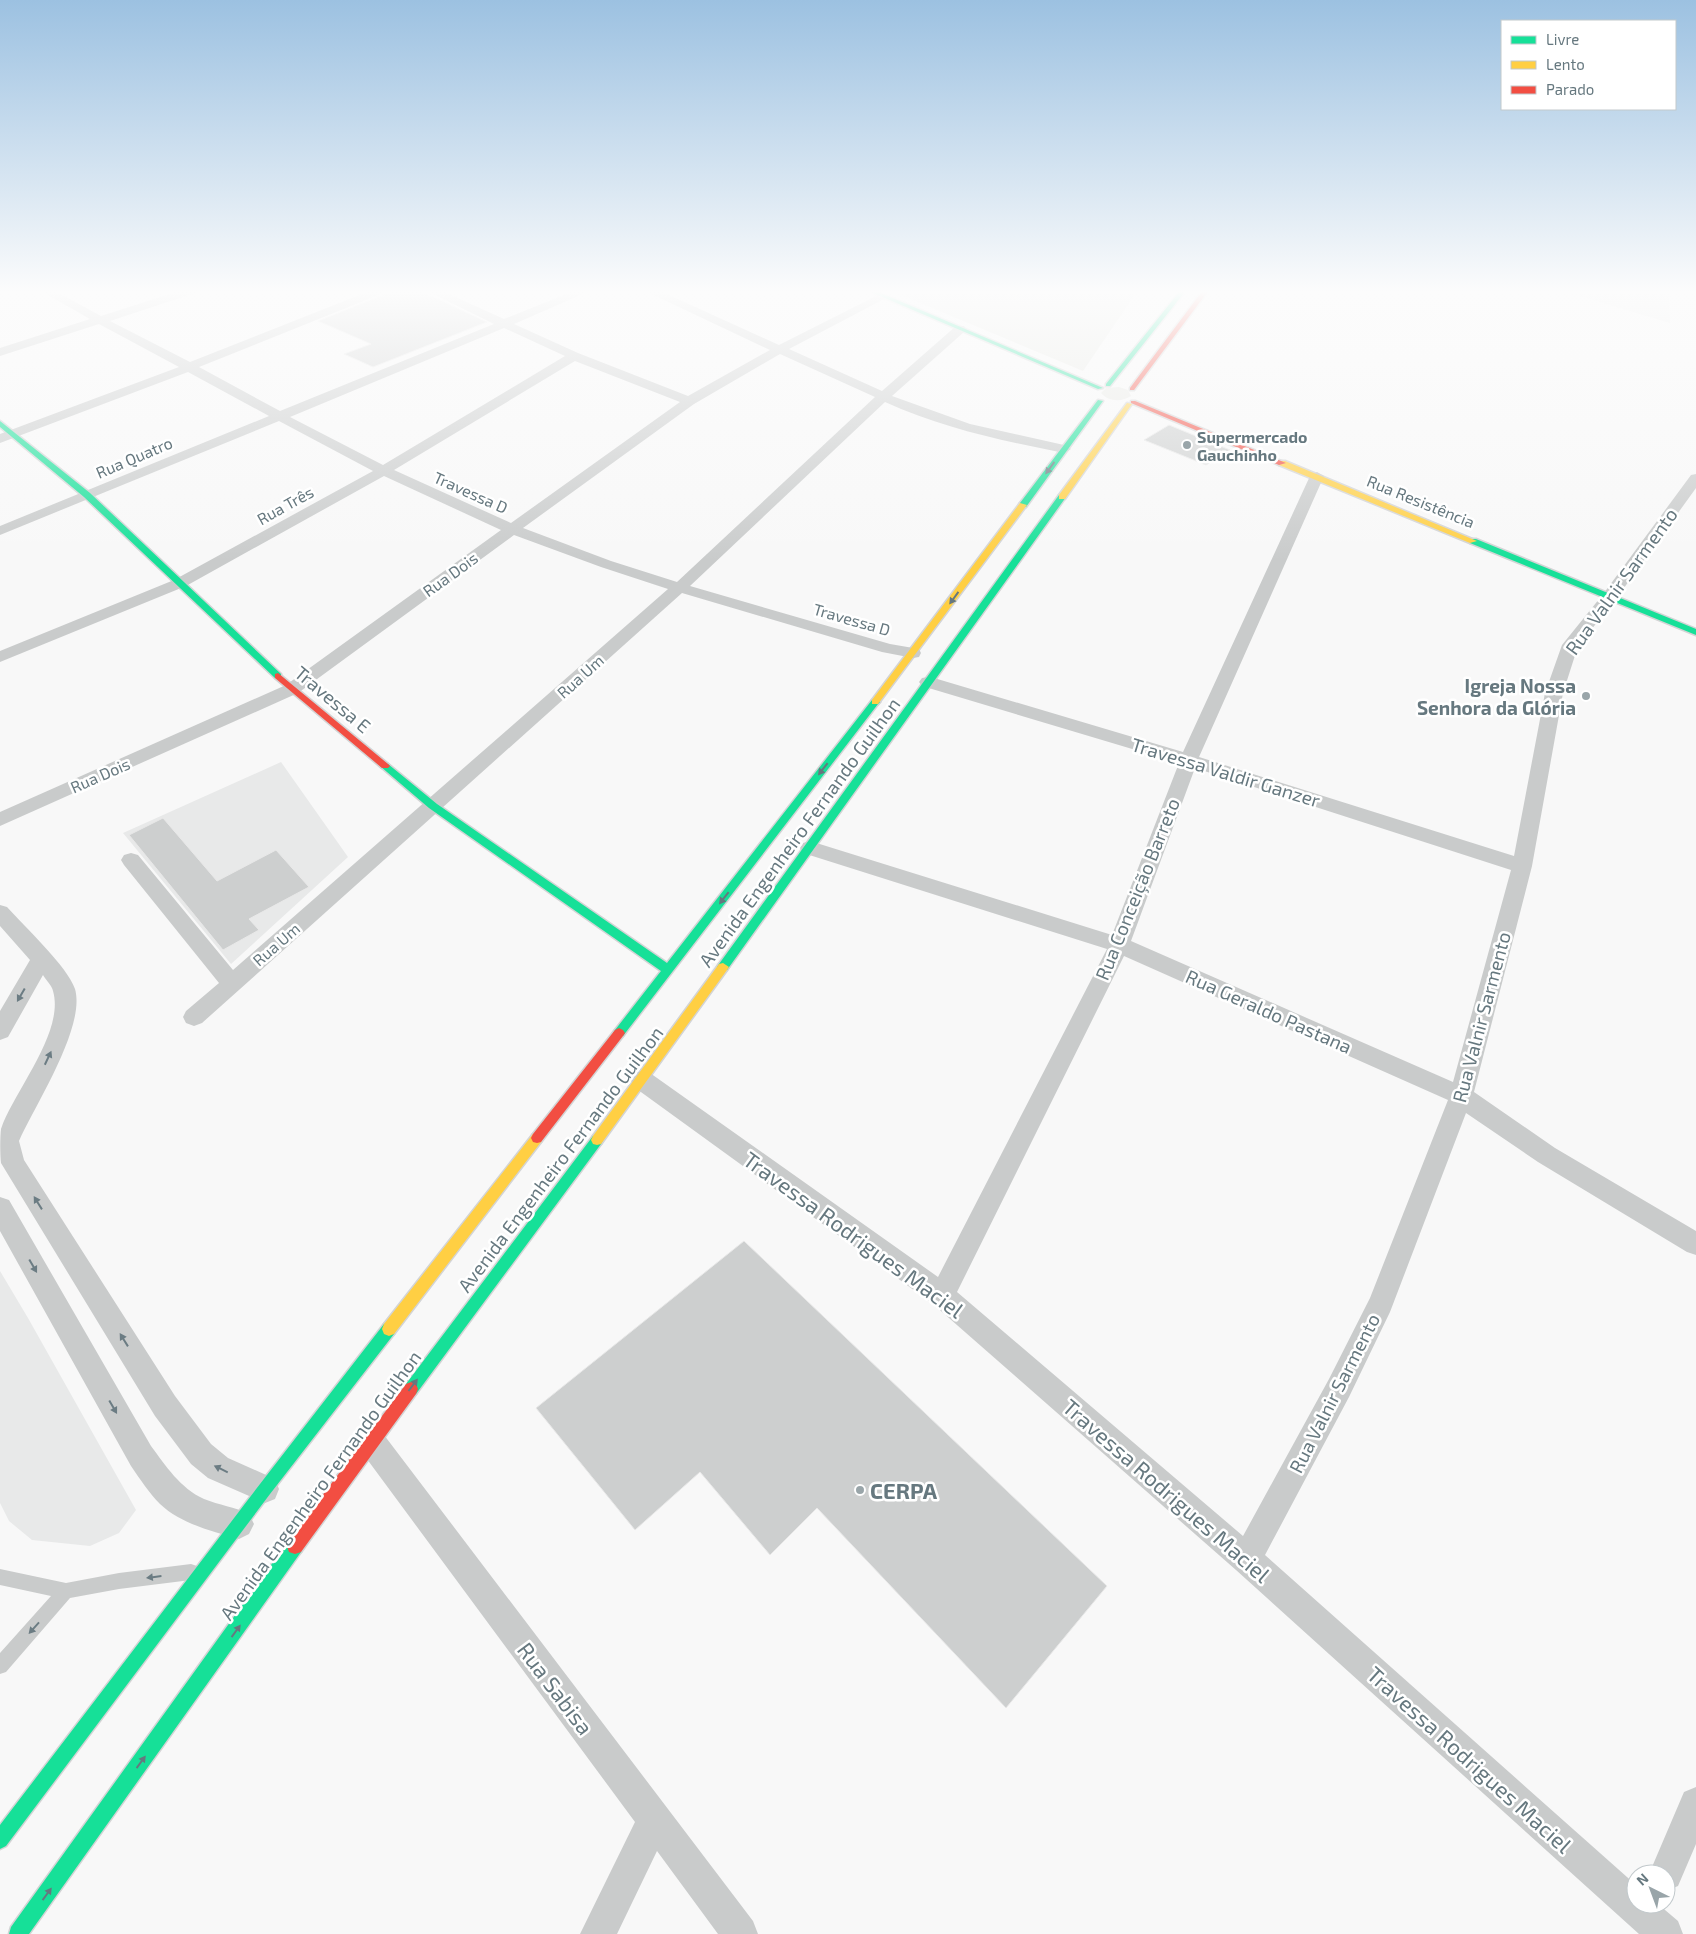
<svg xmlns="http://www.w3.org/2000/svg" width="1696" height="1934" viewBox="0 0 1696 1934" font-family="'Exo 2',sans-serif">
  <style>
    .built { fill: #e8e9e9 }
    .green { fill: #e8e9e5 }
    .building { fill: #cdcfcf; stroke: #e8e8e8 }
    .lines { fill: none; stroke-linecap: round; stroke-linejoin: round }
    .fast-casing { stroke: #d3d4d5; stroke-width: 3 }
    .slow-casing { stroke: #d3d4d5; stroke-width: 3 }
    .jam-casing { stroke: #d3d4d5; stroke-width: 3 }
    .lane { fill: #c9cbcb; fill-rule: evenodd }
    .street { fill: #c9cbcb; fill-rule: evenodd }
    .fast { fill: #16e098; fill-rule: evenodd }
    .slow { fill: #ffcf43; fill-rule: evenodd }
    .jam { fill: #f24e42; fill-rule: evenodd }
    .oneway { fill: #66787f }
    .oneway2 { fill: #6b7c83 }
    .poi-dot { fill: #99a5a9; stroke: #fff; stroke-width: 2 }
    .labels { text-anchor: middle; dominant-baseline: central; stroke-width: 5; stroke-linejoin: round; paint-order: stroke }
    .far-poi-label { font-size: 16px; font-weight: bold; fill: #66787f; stroke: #fff; text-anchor: start }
    .far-street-label { font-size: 16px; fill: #66787f; stroke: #fff }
    .street-label { font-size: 19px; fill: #66787f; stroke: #fff }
    .poi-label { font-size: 19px; font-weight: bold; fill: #66787f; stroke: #fff; text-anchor: end }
    .near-street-label { font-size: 22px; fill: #66787f; stroke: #fff }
    .near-poi-label { font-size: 22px; font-weight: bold; fill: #66787f; stroke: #fff; text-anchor: start }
  </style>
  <rect width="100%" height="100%" fill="#f8f8f8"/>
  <!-- built -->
  <path class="built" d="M1559 290H1669L1670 323Z
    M281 762 348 857 231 964 123 833Z
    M0 1271 28 1318 136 1510 119 1533 90 1546 32 1540 9 1521 0 1503Z"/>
  <!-- green -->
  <path class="green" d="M889 290H1138L1083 371Z
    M1119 387 1128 390 1131 396C1122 402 1109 402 1101 393L1106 388Z"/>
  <!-- building -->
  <path class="building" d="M395 290H419L487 322 373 367 344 354 371 344 318 321Z
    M1169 425 1230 450 1206 465 1144 440Z
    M163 818 217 881 276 850 309 887 249 919 259 930 223 950 129 835Z
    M744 1241 1107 1586 1006 1708 817 1508 770 1555 700 1472 635 1530 536 1408Z"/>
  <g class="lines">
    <!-- fast casing -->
    <g class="fast-casing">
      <path id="fast" d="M866 290H874L1103 388 1098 389Z
        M1179 292 1184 293 1110 386H1106V384Z
        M1098 400 1103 401 1026 507H1020V503Z
        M0 421 90 493 281 674V678H275L84 497 0 427Z
        M1059 495 1066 497 727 970H719L717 967 719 964Z
        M1470 539H1476L1696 629V635L1470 543Z
        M875 699 880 702 878 704 623 1036H615L613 1033 615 1030 661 971 429 808 380 766 385 763 388 764 437 804 667 963 872 700Z
        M597 1135 601 1136 603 1140 601 1144 416 1394 411 1396 406 1394 404 1389 406 1384 593 1136Z
        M389 1322 394 1324 396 1329 394 1334 270 1494 6 1846 0 1849V1825L260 1484 384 1324Z
        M295 1538 301 1540 303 1546 301 1552 29 1934H9L11 1927 289 1540Z"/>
    </g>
    <!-- slow casing -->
    <g class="slow-casing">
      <path id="slow" d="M1127 403 1132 404 1065 499H1059V495Z
        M1279 461H1285L1477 541 1470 543 1279 465Z
        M1020 503 1027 505 878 704H872V700Z
        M723 963 729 967 727 970 601 1144 597 1145 593 1144 591 1140 593 1136 719 964Z
        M537 1133 541 1134 543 1138 541 1142 394 1334 389 1336 384 1334 382 1329 384 1324 533 1134Z"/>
    </g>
    <!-- jam casing -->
    <g class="jam-casing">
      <path id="jam" d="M1203 290H1209L1134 390H1130V388Z
        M1131 401H1135L1286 463 1279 465 1131 403Z
        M278 673 388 764 390 766 388 768H382L275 678V674Z
        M619 1028 623 1030 625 1033 623 1036 541 1142 537 1143 533 1142 531 1138 533 1134 615 1030Z
        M411 1382 416 1384 418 1389 416 1394 301 1552 295 1554 289 1552 287 1546 289 1540 406 1384Z"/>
    </g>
    <!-- lane -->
    <path class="lane" d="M191 1564 197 1566 199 1572 197 1578 191 1580 119 1589 70 1598 6 1672 0 1674V1653L51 1596 0 1585V1569L66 1583 119 1573Z"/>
    <!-- street -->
    <path class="street" d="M39 290H53L101 316 182 290H200L198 292 110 321 190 362 372 290H388L386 292 199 367 280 411 494 324 425 290H440L504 319 576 290H592L514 324 578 353 688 396 770 350 643 290H658L779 345 882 293 886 294 888 296 886 298 789 349 882 391 956 326H964L966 329 964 332 892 396 970 424 1064 445 1071 449 1064 453C1003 441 942 428 885 402L690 586 890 644 919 649 921 653 919 657 913 658 882 652 682 593 202 1023 194 1026 186 1023 183 1017 186 1011 219 983 124 865 121 860 124 855 131 853 138 855 233 970 668 589 601 567 514 535 298 693 0 826V812L286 685 501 530 384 476 186 586 0 662V651L174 580 373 471 279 421 0 535V526L269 416 188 372 0 443V434L179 367 99 324 0 356V348L90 319ZM504 328 565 356 383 465 290 417ZM780 354 875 397 677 582 611 561 523 528 694 404ZM575 361 680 402 511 523 394 470Z
      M1317 472 1324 476 1199 757 1514 856 1545 693 1562 645 1604 593 1691 475 1696 474V488L1616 599 1578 646 1563 693 1532 866 1474 1092 1555 1148 1696 1231V1255L1687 1252 1538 1162 1466 1113 1390 1312 1349 1397 1265 1555 1636 1885V1904H1658L1678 1921 1683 1934H1639L1236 1570 933 1304 634 1087 631 1080 634 1073 642 1071 650 1073 938 1277 1107 949 803 853 800 848 803 843 810 841 1112 935 1179 763 922 686 919 682 922 678 928 677 934 678 1183 752 1310 476ZM1195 768 1511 870 1453 1082 1131 941ZM1124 956 1448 1100 1370 1298 1329 1379 1243 1536 957 1292Z
      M0 905 7 907C24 926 68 967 75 989 86 1027 35 1105 19 1141L24 1160 175 1396 211 1444 228 1458 275 1479 279 1489 275 1499 265 1503 208 1478 191 1464 155 1416 1 1163C0 1154 0 1137 1 1129 14 1091 65 1032 53 991 52 986 46 980 43 975L8 1037 0 1040V1011L30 960 0 926Z
      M0 1197 9 1200 151 1446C166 1466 180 1488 204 1499 219 1505 235 1507 249 1514L254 1524 249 1534 239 1539C212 1531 181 1524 160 1504 149 1493 140 1479 131 1466L0 1231Z
      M371 1427 381 1431 753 1921 758 1934H718L657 1851 617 1934H580L635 1822 361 1451 357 1441 361 1431Z
      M1696 1787V1844L1678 1886 1666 1891V1874H1649L1684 1792Z"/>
    <!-- fast -->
    <use href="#fast" class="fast"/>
    <!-- slow -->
    <use href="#slow" class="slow"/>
    <!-- jam -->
    <use href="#jam" class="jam"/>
  </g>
  <!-- one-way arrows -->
  <defs><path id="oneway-solid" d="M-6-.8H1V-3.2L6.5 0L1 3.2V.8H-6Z" transform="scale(1.25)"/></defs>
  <g class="oneway">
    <use href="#oneway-solid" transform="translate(1050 468) rotate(126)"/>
    <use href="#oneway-solid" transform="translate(954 598) rotate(126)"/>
    <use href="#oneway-solid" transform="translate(823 769) rotate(128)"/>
    <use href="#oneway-solid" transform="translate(724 898) rotate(128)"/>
    <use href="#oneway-solid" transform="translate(413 1385) rotate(-53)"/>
    <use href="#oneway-solid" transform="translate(236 1631) rotate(-54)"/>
    <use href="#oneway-solid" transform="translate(141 1762) rotate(-54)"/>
    <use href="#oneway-solid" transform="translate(47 1894) rotate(-54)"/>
  </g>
  <g class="oneway2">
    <use href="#oneway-solid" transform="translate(21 995) rotate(120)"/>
    <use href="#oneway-solid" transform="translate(48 1058) rotate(-65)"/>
    <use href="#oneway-solid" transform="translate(38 1203) rotate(-122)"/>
    <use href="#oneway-solid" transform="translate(33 1266) rotate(60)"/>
    <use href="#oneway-solid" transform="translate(124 1340) rotate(-122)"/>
    <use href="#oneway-solid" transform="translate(113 1407) rotate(60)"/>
    <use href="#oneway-solid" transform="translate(221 1469) rotate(-154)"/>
    <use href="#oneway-solid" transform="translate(154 1577) rotate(173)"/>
    <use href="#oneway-solid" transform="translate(34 1628) rotate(132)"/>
  </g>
  <!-- sky -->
  <linearGradient id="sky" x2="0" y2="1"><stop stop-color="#9cc1e1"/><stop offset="0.52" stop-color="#fcfcfc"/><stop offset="1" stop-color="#fcfcfc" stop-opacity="0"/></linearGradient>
  <rect width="1696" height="561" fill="url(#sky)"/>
  <!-- markers -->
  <g class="poi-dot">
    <circle cx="1187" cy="445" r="5"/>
    <circle cx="1586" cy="696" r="5"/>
    <circle cx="860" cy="1490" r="5"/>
  </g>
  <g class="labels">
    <!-- far-poi labels -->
    <g class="far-poi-label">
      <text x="1197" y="436">Supermercado<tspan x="1197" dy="18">Gauchinho</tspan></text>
    </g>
    <!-- far-street labels -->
    <g class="far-street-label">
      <text transform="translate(134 457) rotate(-23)">Rua Quatro</text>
      <text transform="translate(471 492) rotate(24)">Travessa D</text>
      <text transform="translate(1421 501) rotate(22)">Rua Resistência</text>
      <text transform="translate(285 505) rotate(-29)">Rua Três</text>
      <text transform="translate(450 574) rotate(-36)">Rua Dois</text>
      <text transform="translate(852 619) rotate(16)">Travessa D</text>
      <text transform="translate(580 676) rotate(-42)">Rua Um</text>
      <text transform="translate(100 775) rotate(-24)">Rua Dois</text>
      <text transform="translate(276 944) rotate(-41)">Rua Um</text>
    </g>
    <!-- street labels -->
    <g class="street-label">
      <text transform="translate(1621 581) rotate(-54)">Rua Valnir Sarmento</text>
      <text transform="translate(333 699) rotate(40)">Travessa E</text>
      <text transform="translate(1226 772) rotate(17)">Travessa Valdir Ganzer</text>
      <text transform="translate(799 832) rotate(-54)">Avenida Engenheiro Fernando Guilhon</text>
      <text transform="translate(1137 889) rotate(-68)">Rua Conceição Barreto</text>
      <text transform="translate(1269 1011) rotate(24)">Rua Geraldo Pastana</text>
      <text transform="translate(1481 1017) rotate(-75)">Rua Valnir Sarmento</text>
      <text transform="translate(560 1159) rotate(-53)">Avenida Engenheiro Fernando Guilhon</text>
      <text transform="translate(1334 1393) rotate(-63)">Rua Valnir Sarmento</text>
      <text transform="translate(320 1485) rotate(-54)">Avenida Engenheiro Fernando Guilhon</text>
    </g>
    <!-- poi labels -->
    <g class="poi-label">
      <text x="1576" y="685">Igreja Nossa<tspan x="1576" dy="22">Senhora da Glória</tspan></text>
    </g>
    <!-- near-street labels -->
    <g class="near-street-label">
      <text transform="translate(854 1234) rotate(36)">Travessa Rodrigues Maciel</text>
      <text transform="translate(1167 1490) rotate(41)">Travessa Rodrigues Maciel</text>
      <text transform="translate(556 1688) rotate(53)">Rua Sabisa</text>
      <text transform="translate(1470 1759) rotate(42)">Travessa Rodrigues Maciel</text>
    </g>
    <!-- near-poi labels -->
    <g class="near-poi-label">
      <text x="870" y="1490">CERPA</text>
    </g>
  </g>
  <!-- legend -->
  <rect x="1501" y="20" width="175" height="90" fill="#ffffff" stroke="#c2c9cc"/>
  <rect x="1511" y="36" width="25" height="8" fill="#16e098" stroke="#c2c9cc"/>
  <text x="1546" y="45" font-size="15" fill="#66787f">Livre</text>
  <rect x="1511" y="61" width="25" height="8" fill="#ffcf43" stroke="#c2c9cc"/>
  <text x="1546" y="70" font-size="15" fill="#66787f">Lento</text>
  <rect x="1511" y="86" width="25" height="8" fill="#f24e42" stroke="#c2c9cc"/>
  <text x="1546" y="95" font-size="15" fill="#66787f">Parado</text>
  <!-- north arrow -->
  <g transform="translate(1651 1889) rotate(318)"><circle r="24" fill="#ffffff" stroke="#c2c9cc"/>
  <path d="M0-4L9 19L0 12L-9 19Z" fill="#99a5a9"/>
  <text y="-8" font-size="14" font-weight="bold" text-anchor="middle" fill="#66787f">N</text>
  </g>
</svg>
